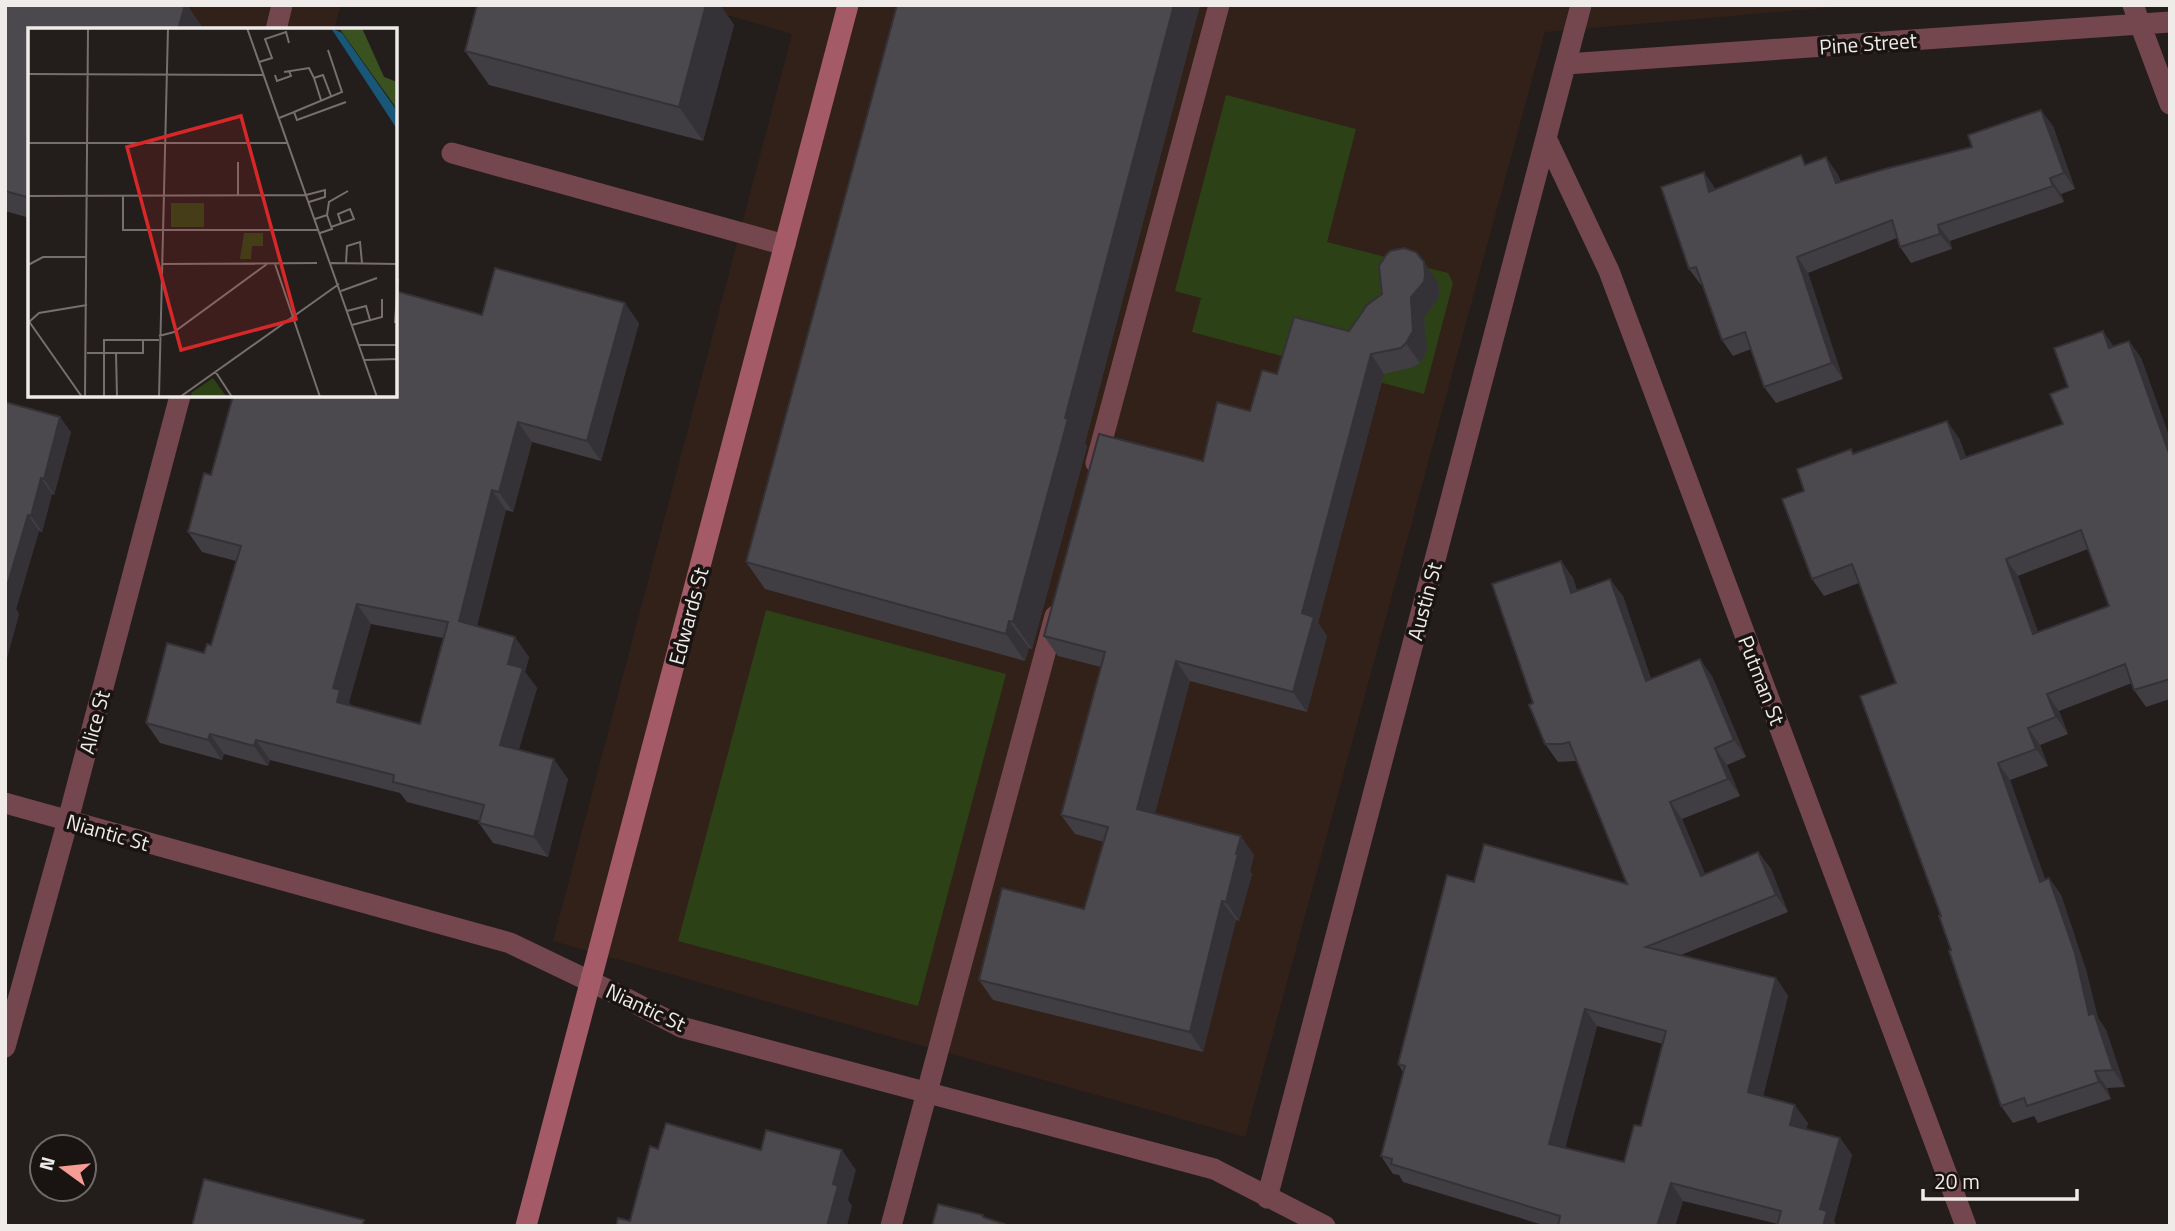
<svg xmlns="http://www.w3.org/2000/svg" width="2175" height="1231" viewBox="0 0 2175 1231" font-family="'Titillium Web',sans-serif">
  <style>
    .commercial { fill: #322118 }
    .green { fill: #2c4116 }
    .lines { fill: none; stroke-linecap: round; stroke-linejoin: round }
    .lane { stroke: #74464d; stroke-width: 21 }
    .street { stroke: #74464d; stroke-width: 21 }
    .secondary { stroke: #a55b67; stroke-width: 21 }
    .wall { fill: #403e43; fill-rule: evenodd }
    .shaded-wall { fill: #343237 }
    .building { fill: #4b484e; stroke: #343237; stroke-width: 2; fill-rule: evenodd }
    .labels { text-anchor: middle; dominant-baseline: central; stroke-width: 7; stroke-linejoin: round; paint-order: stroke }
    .street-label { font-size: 21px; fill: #efebe9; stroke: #191412 }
    .inset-road { fill: none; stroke: #756f6d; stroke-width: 2 }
    .view { fill: #d62828; fill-opacity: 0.15; stroke: #d62828; stroke-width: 3.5 }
    .inset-edge { fill: none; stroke: #efebe9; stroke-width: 3.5 }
  </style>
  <rect width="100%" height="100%" fill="#231d1b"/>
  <!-- commercial -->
  <path class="commercial" d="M5 5H341L334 30H30Z
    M693 5H1860L1545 32 1245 1137 553 941 792 34Z"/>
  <!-- green -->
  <path class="green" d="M1226 95 1356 129 1327 242 1448 273 1453 283 1424 394 1192 332 1201 298 1175 291Z
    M766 610 1006 674 918 1006 678 941Z"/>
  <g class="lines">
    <!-- lane -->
    <path class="lane" d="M452 153 785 245
      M1096 463 1219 5
      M891 1226 1055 616"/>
    <!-- street -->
    <path class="street" d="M2133 5 2170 104
      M276 30 282 5
      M1566 64 2170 22
      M1546 138 1609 271 1966 1226
      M5 803 510 943 629 1000 681 1027 1214 1169 1325 1226
      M5 1047 68 820 180 396
      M1267 1198 1581 5"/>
    <!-- secondary -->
    <path class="secondary" d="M526 1226 848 5"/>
  </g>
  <!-- wall -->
  <path class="wall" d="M5 5H187L202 27 30 30V218L5 211Z
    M477 5H720L734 25 703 141 489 85 465 51Z
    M897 5H1200L1085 443 1087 446 1032 649 1029 648 1025 661 765 589 746 562Z
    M2053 126 2075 189 2061 194 2064 202 1950 241 1952 249 1911 263 1900 247 1897 238 1808 273 1843 379 1776 403 1764 387 1751 349 1733 356 1722 340 1702 284 1701 285 1689 269 1715 189 1808 164 1837 173 1841 182Z
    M1438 282 1439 295 1437 301 1424 317 1427 350 1420 363 1414 367 1384 374 1318 623 1327 636 1307 712 1190 681 1155 813 1254 855 1250 871 1252 874 1239 921 1236 920 1203 1052 993 1000 979 980 1084 909 1104 842 1075 834 1061 815 1101 667 1058 656 1044 636 1203 461 1250 411 1277 374 1349 331Z
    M482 315 639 323 601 461 532 442 513 512 506 510 477 626 529 657 525 672 537 688 519 749 568 779 548 857 493 843 479 823 480 821 407 802 400 793 270 760 268 766 224 754 222 760 160 743 146 723 211 645 236 561 202 552 188 532 211 475ZM371 624 443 638 420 724 351 706 349 702Z
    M2129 341 2141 358 2170 439V699L2146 707 2134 690 2132 683 2059 711 2068 734 2040 745 2048 766 2010 780 2045 880 2049 878 2061 895 2086 970 2098 1018 2106 1030 2125 1087 2107 1088 2111 1099 2038 1123 2034 1116 2013 1123 2001 1106 1941 916 1896 683 1859 583 1824 596 1812 579 1804 491 1854 454 1959 438 1966 457 2063 424 2068 387 2114 346ZM2088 549 2109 606 2038 633 2018 576Z
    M5 402 71 432 54 495 52 494 42 532 39 531 16 609 19 614 5 665Z
    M1561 561 1573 578 1577 591 1623 596 1651 679 1712 676 1746 757 1727 765 1740 796 1682 819 1705 874 1758 852 1771 869 1788 912 1681 955 1776 978 1788 996 1763 1096 1808 1123 1806 1129 1840 1138 1852 1155 1834 1221 1778 1224 1683 1201 1675 1226H1546L1403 1182 1399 1175 1393 1174 1381 1156 1403 1072 1398 1064 1474 882 1627 884 1576 761 1558 762 1545 744 1533 703ZM1597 1026 1663 1044 1641 1126 1624 1162 1565 1148Z"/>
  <!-- shaded-wall -->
  <path class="shaded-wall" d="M171 5H187L202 27V30H178Z
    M706 5H720L734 25 703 141 679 107Z
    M1174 5H1200L1085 443 1087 446 1032 649 1013 622 1065 418Z
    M2041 110 2053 126 2075 189 2064 173Z
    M1826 157 1837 173 1847 199 1836 183Z
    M1704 172 1715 188 1720 208 1709 192Z
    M2050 178 2061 194 2064 202 2053 186Z
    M1938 225 1950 241 1952 249 1940 234Z
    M1797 257 1808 273 1843 379 1832 363Z
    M1424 262 1438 282 1439 295 1437 301 1424 317 1427 350 1420 363 1406 343 1411 297Z
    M625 303 639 323 601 461 587 441Z
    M2103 331 2115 348H2109Z
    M2129 341 2141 358 2170 439V456Z
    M1371 354 1384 374 1318 623 1327 636 1307 712 1293 692 1302 613Z
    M60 417 71 432 54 495 44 479Z
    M1947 421 1959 438 1973 476 1961 459Z
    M518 422 532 442 513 512 499 492Z
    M41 478 52 494 42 532 31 516Z
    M492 490 506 510 473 641 459 621Z
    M28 515 39 531 16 609 19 614 5 665V593Z
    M2006 559 2018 576 2045 651 2033 634Z
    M1561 561 1573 578 1584 610 1571 593Z
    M1610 579 1623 596 1658 699 1646 681Z
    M357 604 371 624 349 702 354 710 337 702 333 688Z
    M1009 621 1029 648 1025 661 1006 634Z
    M515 637 529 657 525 672 537 688 514 765 500 745 508 664Z
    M1700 659 1712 676 1746 757 1734 740Z
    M1176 661 1190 681 1151 828 1137 809Z
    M2047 694 2059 711 2068 734 2056 717Z
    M2028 728 2040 745 2048 766 2036 749Z
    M210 734 224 754 222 760 208 740Z
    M256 740 270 760 268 766 254 746Z
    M1715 748 1727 765 1740 796 1728 779Z
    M554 759 568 779 548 857 534 837Z
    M1998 763 2010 780 2052 898 2040 882Z
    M1670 802 1682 819 1713 893 1701 876Z
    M1241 836 1254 855 1250 871 1252 874 1239 921 1226 902Z
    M1758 852 1771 869 1788 912 1776 895Z
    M2049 878 2061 895 2086 970 2098 1018 2106 1030 2125 1087 2113 1070 2089 1015Z
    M1222 901 1236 920 1203 1052 1190 1032Z
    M1776 978 1788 996 1760 1109 1748 1092Z
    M1585 1009 1597 1026 1561 1162 1549 1144Z
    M2095 1071 2107 1088 2111 1099 2099 1082Z
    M1795 1105 1808 1123 1802 1142 1790 1125Z
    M1840 1138 1852 1155 1834 1221 1837 1226H1823L1820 1209Z
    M842 1150 856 1170 848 1200 852 1206 847 1226H827L833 1184Z
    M1671 1183 1683 1201 1675 1226H1657Z"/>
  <!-- building -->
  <path class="building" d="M5 5H185L178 30H30V198L5 191Z
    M477 5H706L679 107 465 51Z
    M897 5H1174L1065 418 1068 419 1013 622 1009 621 1006 634 746 562Z
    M2041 110 2064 173 2050 178 2053 186 1938 225 1940 234 1900 247 1892 220 1797 257 1832 363 1764 387 1745 332 1722 340 1696 267 1689 269 1661 187 1704 172 1709 192 1801 155 1805 165 1826 157 1836 183 1885 169 1972 147 1968 135Z
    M1404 248 1416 252 1424 262 1425 275 1424 282 1411 297 1413 331 1406 343 1401 348 1371 354 1302 613 1314 617 1293 692 1176 661 1137 809 1241 836 1236 854H1238L1226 902 1222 901 1190 1032 979 980 1002 888 1084 909 1108 827 1061 815 1105 652 1044 636 1099 434 1203 461 1217 402 1250 411 1262 370 1277 374 1294 317 1349 331 1367 305 1382 294 1379 266 1386 255 1390 251Z
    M495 268 625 303 587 441 518 422 499 492 492 490 459 621 515 637 508 664 523 668 500 745 554 759 534 837 479 823 484 805 393 782 394 775 256 740 254 746 210 734 208 740 146 723 167 643 204 653 207 644 211 645 241 546 188 532 204 473 211 475 233 396H396V291L482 315ZM357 604 448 622 420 724 337 702 340 690 333 688Z
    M2103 331 2109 348 2129 341 2170 456V679L2134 690 2125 664 2047 694 2056 717 2028 728 2036 749 1998 763 2040 882 2049 878 2075 953 2089 1015 2094 1013 2113 1070 2095 1071 2099 1082 2027 1106 2024 1098 2001 1106 1949 951 1951 950 1939 916H1941L1860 696 1896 683 1852 564 1812 579 1782 499 1804 491 1797 469 1851 449 1853 454 1947 421 1961 459 2063 424 2050 394 2068 387 2054 348ZM2081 530 2109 606 2033 634 2006 559Z
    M5 402 60 417 44 479 41 478 31 516 28 515 5 593Z
    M1561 561 1571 593 1610 579 1646 681 1700 659 1734 740 1715 748 1728 779 1670 802 1701 876 1758 852 1776 895 1646 947 1776 978 1748 1092 1795 1105 1790 1125 1840 1138 1820 1209 1827 1211 1823 1226H1777L1781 1211 1671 1183 1657 1226H1558L1560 1216 1391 1164 1392 1159 1381 1156 1405 1066 1398 1064 1447 875 1474 882 1484 844 1627 884 1569 742 1562 744H1545L1529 705 1533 703 1492 584ZM1585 1009 1666 1031 1641 1126 1634 1125 1624 1162 1549 1144Z
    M666 1123 761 1150 766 1130 842 1150 833 1184 838 1186 827 1226H616L618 1218 630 1221 650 1146 658 1149Z
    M204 1179 364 1220 362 1226H192Z
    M938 1204 983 1215V1217L1010 1226H932Z"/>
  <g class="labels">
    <!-- street labels -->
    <g class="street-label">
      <text transform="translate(1868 43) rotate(-4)">Pine Street</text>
      <text transform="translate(1424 601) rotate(-75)">Austin St</text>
      <text transform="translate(688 616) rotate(-75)">Edwards St</text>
      <text transform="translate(1762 680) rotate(69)">Putman St</text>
      <text transform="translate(94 722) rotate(-75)">Alice St</text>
      <text transform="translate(108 832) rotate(16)">Niantic St</text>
      <text transform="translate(646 1007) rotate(25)">Niantic St</text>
    </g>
  </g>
  <!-- overview -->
  <g transform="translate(28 28)">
    <rect width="369" height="369" fill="#231d1b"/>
    <path d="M143 175H176V199H143ZM216 205H235V218H224L223 231H212ZM185 350 198 368 164 369 163 365Z" fill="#2c4116"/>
    <path d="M311 0H334L356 49 369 54V81Z" fill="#39521f"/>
    <path d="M303 0 314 5 367 80 369 101Z" fill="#195778"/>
    <path class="inset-road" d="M219 0 349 369M231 34 244 30 237 11 258 4 261 15M256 44 281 40 286 50M0 46 235 47M247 47 249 53 263 48 261 43M293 72 286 50 295 47 303 68M266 84 314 64 300 22M251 90 266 84 269 92 318 74M0 115H259M0 168 278 167 297 162V169L281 174M95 168V202H291M210 168V134M299 187 301 174 320 163M287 191 299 187 304 201 292 205M303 199 326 191 322 181 310 186 313 195M303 235 370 236M318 235 319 218 332 214 334 235M134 236 289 235M247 236 292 369M0 237 15 229H58M313 263 349 250M319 283 338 278 342 292M0 292 54 369M1 294 11 285 59 277M367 295 370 251M324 297 354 289V271M131 308 146 304 239 236M331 317H370M59 325H115V312M88 325 89 369M336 332 370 331M187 343 204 369M57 369 60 0M76 369V312H131M131 369 140 0M152 369 311 256"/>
    <path class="view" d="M213 88 268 291 153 322 99 119Z"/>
    <rect width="369" height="369" class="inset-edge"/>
  </g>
  <!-- border -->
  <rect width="2175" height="1231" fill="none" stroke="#efebe9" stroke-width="14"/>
  <!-- north arrow -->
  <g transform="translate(63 1168) rotate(285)"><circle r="33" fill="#191412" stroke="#6f6a68" stroke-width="2"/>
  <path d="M0-5L12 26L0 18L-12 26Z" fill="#f59c94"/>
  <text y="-10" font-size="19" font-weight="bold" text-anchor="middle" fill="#efebe9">N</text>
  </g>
  <!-- scale -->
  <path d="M1923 1189v10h154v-10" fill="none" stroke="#efebe9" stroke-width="3.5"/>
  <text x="1934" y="1189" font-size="21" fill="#efebe9" stroke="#191412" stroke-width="5" paint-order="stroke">20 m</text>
</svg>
